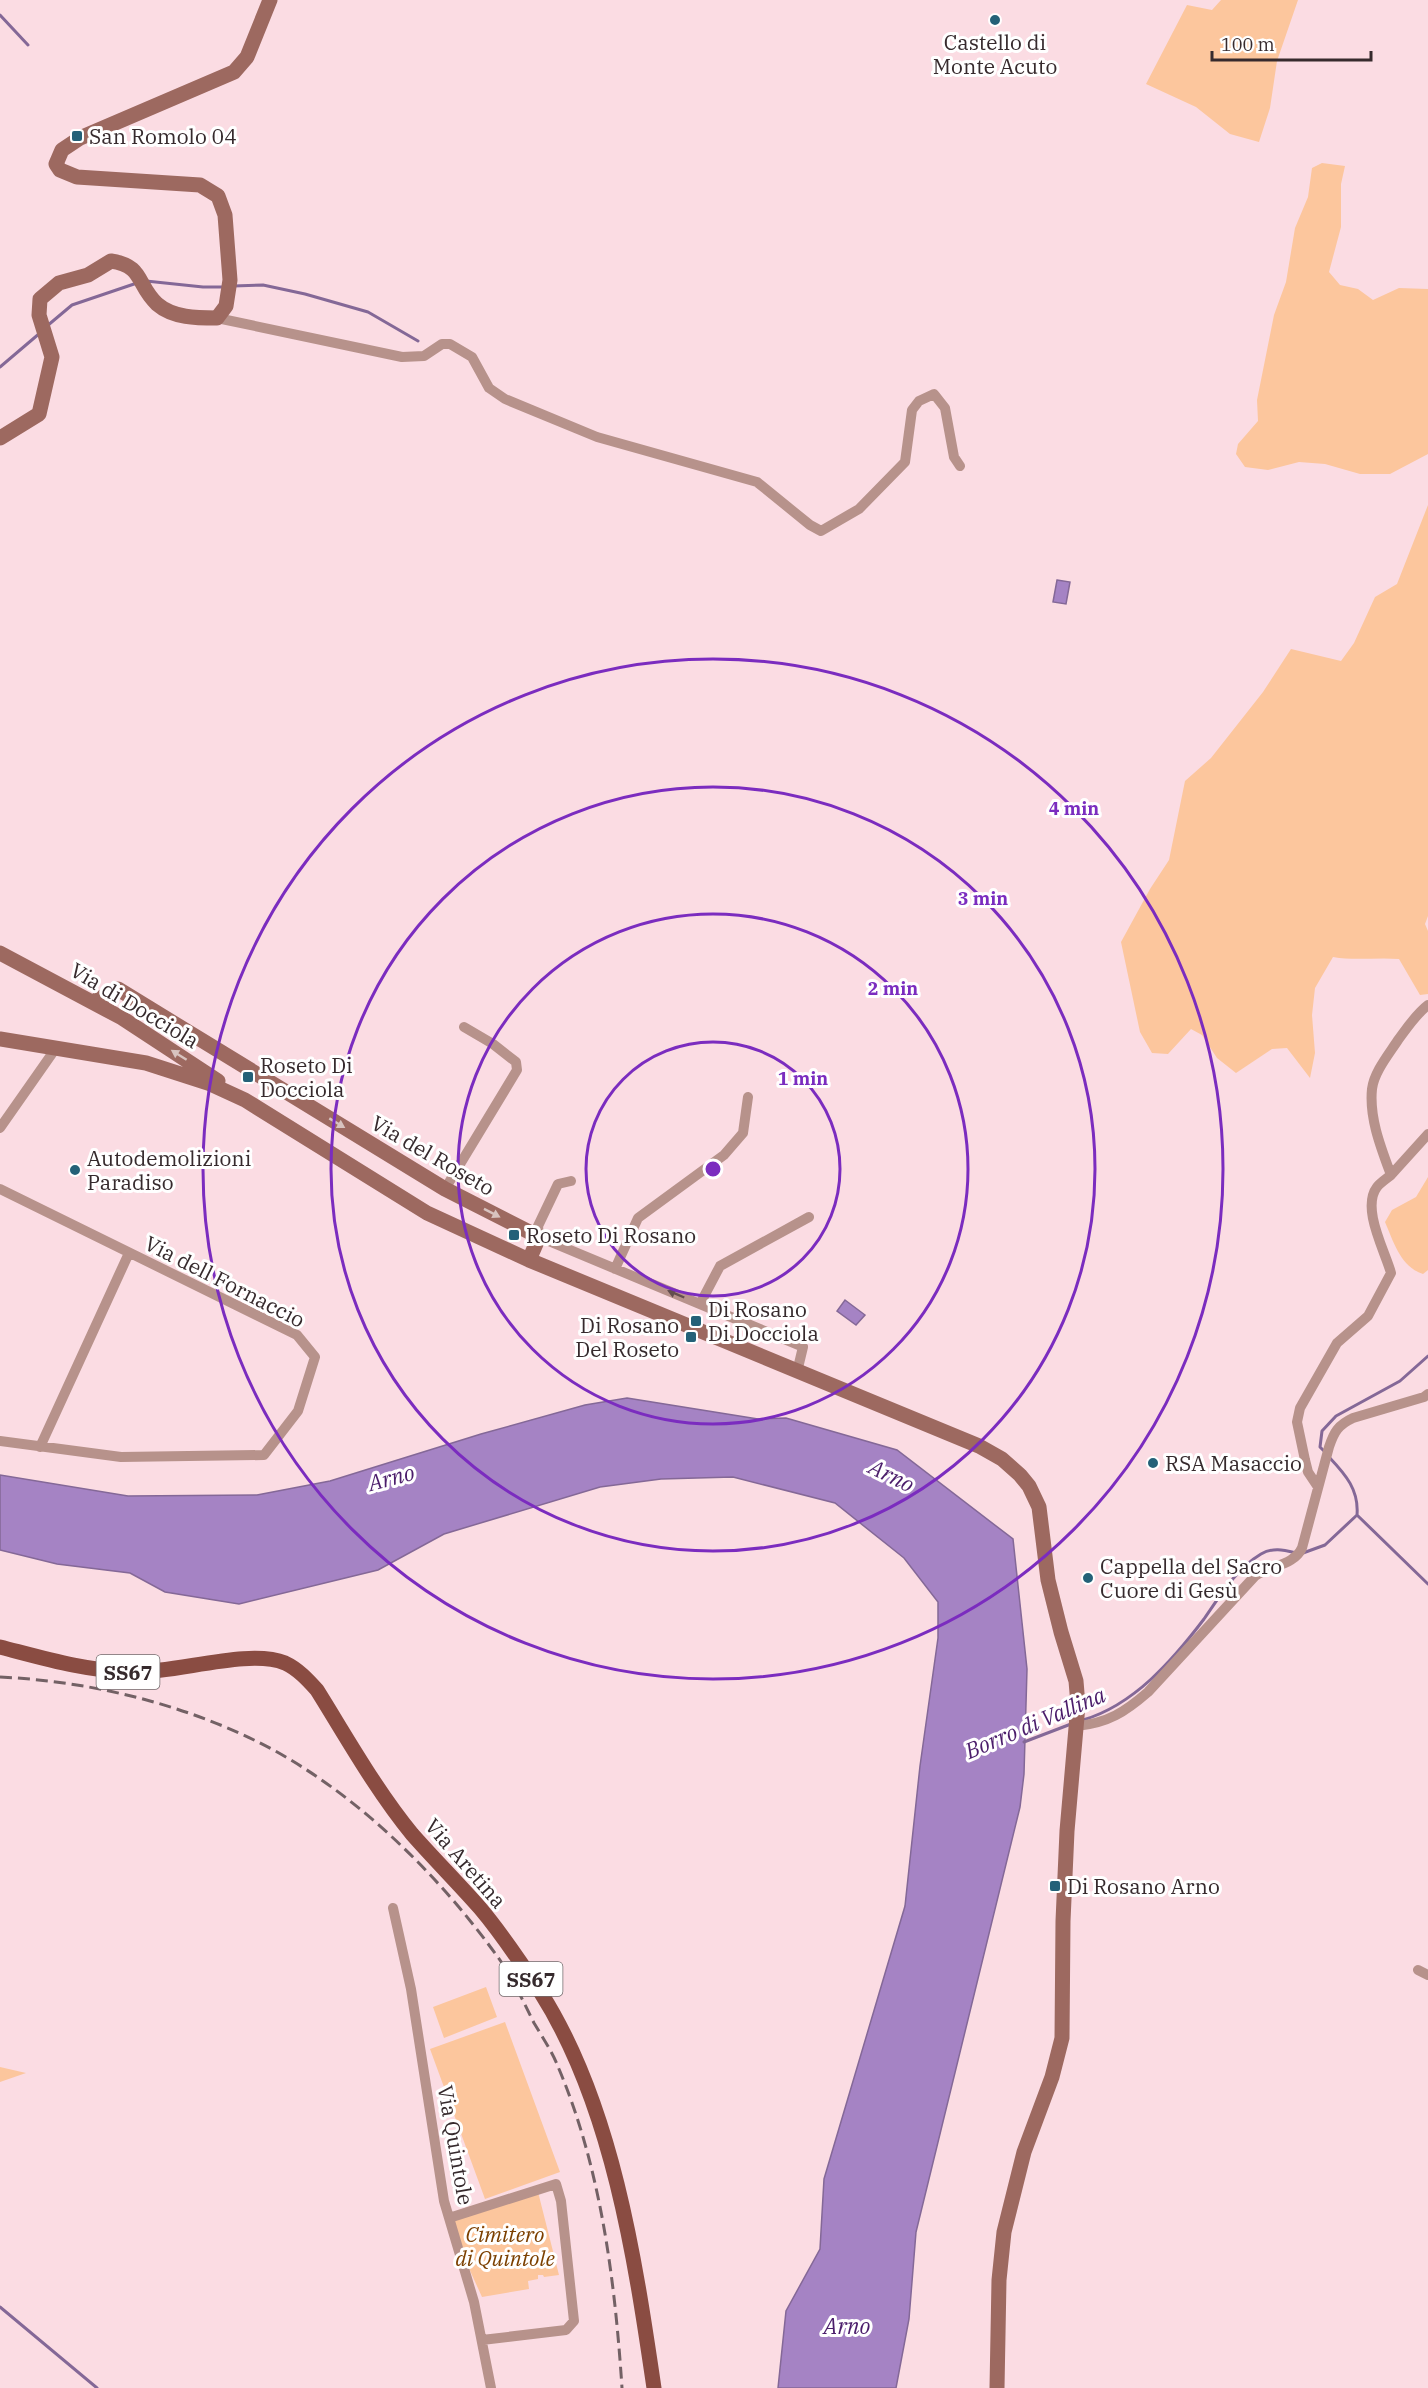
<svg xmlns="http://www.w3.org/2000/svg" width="1428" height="2388" viewBox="0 0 1428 2388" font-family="'IBM Plex Serif',serif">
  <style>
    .green { fill: #fcc69d }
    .water { fill: #a583c4; stroke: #846897; stroke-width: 1.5 }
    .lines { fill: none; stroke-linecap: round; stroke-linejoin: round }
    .stream { stroke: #846897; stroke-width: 3 }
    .street { stroke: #b7928b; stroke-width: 10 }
    .secondary { stroke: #9d6960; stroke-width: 15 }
    .primary { stroke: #8a4c42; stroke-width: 15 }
    .rail { stroke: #736165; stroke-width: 3; stroke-dasharray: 12 6; stroke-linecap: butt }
    .oneway { fill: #d8c3bf }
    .oneway2 { fill: #634e4e }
    .ring { fill: none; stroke: #7b2cbf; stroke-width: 3 }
    .poi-dot { fill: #246178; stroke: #fff; stroke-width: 2 }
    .labels { text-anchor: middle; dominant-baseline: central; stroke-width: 6; stroke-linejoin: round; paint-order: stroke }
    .shield { fill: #fff; stroke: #726a6c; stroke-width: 1.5 }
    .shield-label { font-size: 20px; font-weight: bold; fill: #362a2d }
    .poi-label { font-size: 21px; fill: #362a2d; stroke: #fff; text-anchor: start }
    .street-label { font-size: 21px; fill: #362a2d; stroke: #fff }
    .park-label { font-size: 21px; font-style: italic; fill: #7c4000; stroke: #fff }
    .water-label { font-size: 22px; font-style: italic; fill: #4b1d6b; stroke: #fff }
    .centre { fill: #7b2cbf; stroke: #fff; stroke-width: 3 }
    .ring-label { font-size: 18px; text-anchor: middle; font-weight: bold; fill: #7b2cbf; stroke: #fff; stroke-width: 6; stroke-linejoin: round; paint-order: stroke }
  </style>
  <rect width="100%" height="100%" fill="#fbdce3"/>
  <!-- green -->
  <path class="green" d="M1221 0H1298L1277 61 1270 108 1259 142 1230 134 1196 107 1146 84 1187 5 1212 10Z
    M1322 163 1345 166 1341 184V227L1329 272 1340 285 1358 289 1373 300 1399 288 1428 289V454L1390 474H1360L1325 464 1299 462 1268 470 1245 467 1236 454 1238 444 1258 421 1257 400 1274 315 1286 282 1295 228 1308 197 1312 168Z
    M1428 505V916L1425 924 1428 931V994L1420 995 1399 959C1377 957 1355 961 1333 957L1315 988 1312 1015 1315 1053 1310 1078 1287 1048 1272 1049 1236 1073 1217 1058 1202 1035 1191 1029 1168 1054 1152 1053 1140 1032 1121 942 1150 889 1169 860 1185 781 1211 758 1263 692 1291 649 1341 661 1354 643 1375 597 1397 584Z
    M1428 1177V1270L1423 1274C1401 1267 1394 1243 1385 1222L1392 1210 1416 1197Z
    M486 1987 497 2017 444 2038 433 2007Z
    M505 2022 560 2172 485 2199 430 2049Z
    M0 2067 26 2073 0 2082Z
    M538 2192 559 2275 544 2277 543 2275H538V2279L528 2281 529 2289 482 2297 462 2253 454 2219Z"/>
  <!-- water -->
  <path class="water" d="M1057 580 1070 582 1066 604 1053 602Z
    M845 1300 865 1315 856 1325 837 1311Z
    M627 1398 758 1419 786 1418 897 1450 1013 1539 1027 1669 1024 1774 1020 1807 916 2232 909 2319 896 2388H778L786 2311 820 2249 824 2179 905 1906 920 1766 938 1638V1602L904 1558 835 1503 733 1477 661 1479 600 1487 444 1534 378 1570 239 1604 165 1592 130 1573 57 1564 0 1550V1475L128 1496 257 1495 330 1481 481 1434 585 1405Z"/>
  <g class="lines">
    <!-- stream -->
    <path class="stream" d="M0 15 28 45
      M146 281 203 287H223
      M233 286 263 285 305 294 368 312 418 341
      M47 326 72 305 137 283
      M0 367 40 333
      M1325 1452 1320 1447 1322 1431 1336 1416 1400 1381 1428 1356
      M1357 1515 1428 1584
      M1303 1553 1325 1545 1357 1515C1359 1490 1346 1475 1329 1457
      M1083 1720C1134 1705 1173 1660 1204 1619 1220 1596 1236 1569 1261 1554 1273 1547 1284 1550 1297 1553
      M1024 1742 1071 1724
      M0 2307 97 2388"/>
    <!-- street -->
    <path class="street" d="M217 318 402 357 424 356 442 344H450L472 357 489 388 505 399 597 437 757 482 810 525 821 531 859 509 905 462 912 410 919 401 934 394 945 408 954 457 960 466
      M0 1128 56 1048
      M1391 1175 1428 1134
      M571 1181 558 1184 538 1226 539 1237 803 1347 797 1372
      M0 1189 297 1335 315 1357 298 1411 264 1455 121 1457 0 1441
      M445 1189 517 1070 516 1062 493 1044 464 1027
      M615 1269 638 1218 724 1155 743 1133 748 1097
      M700 1304 720 1266 809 1217
      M40 1447 129 1253
      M1318 1487 1308 1472 1305 1460 1297 1422 1300 1408 1337 1343 1368 1316 1391 1273C1385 1251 1361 1208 1377 1187 1380 1183 1386 1179 1391 1175 1381 1148 1369 1118 1372 1089 1374 1072 1389 1054 1398 1040 1407 1028 1416 1014 1428 1005
      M1077 1726C1108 1723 1125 1712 1148 1692L1255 1576C1272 1565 1294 1565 1302 1548L1329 1447C1334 1432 1338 1425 1353 1418L1424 1397 1428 1394
      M393 1908 411 1989 444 2201 474 2302 491 2388
      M1418 1970 1428 1975
      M449 2218 556 2184 561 2201 574 2321 566 2330 482 2340"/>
    <!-- secondary -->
    <path class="secondary" d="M0 438 39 414 52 357 39 315 40 299 59 283 88 275 111 261C144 266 136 284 157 304 173 318 197 318 217 318L226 306 230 280 225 215 218 196 200 185 77 177 60 170 56 164 62 150 80 138 234 72 247 57 270 0
      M0 953 122 1018 218 1081
      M93 1002 118 989 445 1189 539 1237 529 1260
      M0 1039 146 1063 208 1083 245 1100 427 1213 529 1260 979 1446 1002 1459 1020 1475 1029 1486 1039 1507 1048 1580 1061 1632 1076 1681 1078 1705 1067 1831 1063 1921 1062 2038 1052 2077 1024 2152 1004 2232 999 2280 997 2388"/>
    <!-- primary -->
    <path class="primary" d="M0 1647C43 1658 86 1671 131 1672 174 1674 248 1648 285 1663 298 1669 308 1680 317 1690 347 1738 376 1790 412 1834 434 1859 458 1883 480 1908 502 1934 522 1964 541 1993 612 2105 635 2258 654 2388"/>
    <!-- rail -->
    <path class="rail" d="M0 1677C86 1681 176 1702 254 1740 351 1787 440 1875 502 1963 514 1981 524 2003 534 2023 543 2038 553 2053 559 2069 601 2169 615 2281 622 2388"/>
  </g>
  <!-- one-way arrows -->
  <defs><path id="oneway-solid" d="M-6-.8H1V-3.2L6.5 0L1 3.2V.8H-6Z" transform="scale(1.5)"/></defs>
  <g class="oneway">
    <use href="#oneway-solid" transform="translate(179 1055) rotate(-148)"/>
    <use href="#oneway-solid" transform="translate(337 1123) rotate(31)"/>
    <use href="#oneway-solid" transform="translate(492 1213) rotate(27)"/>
  </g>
  <use class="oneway2" href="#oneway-solid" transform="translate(676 1294) rotate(-157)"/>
  <!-- distance rings -->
  <g class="ring">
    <circle cx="713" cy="1169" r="127"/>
    <circle cx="713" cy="1169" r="255"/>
    <circle cx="713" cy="1169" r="382"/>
    <circle cx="713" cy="1169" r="510"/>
  </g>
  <!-- markers -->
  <g class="poi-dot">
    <circle cx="995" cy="20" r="6"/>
    <rect x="71" y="130" width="12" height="12" rx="3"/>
    <rect x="242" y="1071" width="12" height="12" rx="3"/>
    <circle cx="75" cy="1170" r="6"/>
    <rect x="508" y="1229" width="12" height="12" rx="3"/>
    <rect x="690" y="1315" width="12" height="12" rx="3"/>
    <rect x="685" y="1331" width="12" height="12" rx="3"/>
    <circle cx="1153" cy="1463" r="6"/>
    <circle cx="1088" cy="1578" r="6"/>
    <rect x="1049" y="1880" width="12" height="12" rx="3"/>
  </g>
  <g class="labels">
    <!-- shield labels -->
    <g class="shield">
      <rect x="96.5" y="1655" width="63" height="34" rx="4.5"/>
      <rect x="499.5" y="1962" width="63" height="34" rx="4.5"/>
    </g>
    <g class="shield-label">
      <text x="128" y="1672">SS67</text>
      <text x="531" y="1979">SS67</text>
    </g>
    <!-- poi labels -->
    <g class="poi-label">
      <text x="995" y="42" text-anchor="middle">Castello di<tspan x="995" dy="24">Monte Acuto</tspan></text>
      <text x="89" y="136">San Romolo 04</text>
      <text x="260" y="1065">Roseto Di<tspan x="260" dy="24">Docciola</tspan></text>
      <text x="87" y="1158">Autodemolizioni<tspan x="87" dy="24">Paradiso</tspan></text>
      <text x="526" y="1235">Roseto Di Rosano</text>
      <text x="708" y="1309">Di Rosano<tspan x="708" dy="24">Di Docciola</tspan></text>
      <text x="679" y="1325" text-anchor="end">Di Rosano<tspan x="679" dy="24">Del Roseto</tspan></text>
      <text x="1165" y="1463">RSA Masaccio</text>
      <text x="1100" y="1566">Cappella del Sacro<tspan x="1100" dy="24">Cuore di Gesù</tspan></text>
      <text x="1067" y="1886">Di Rosano Arno</text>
    </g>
    <!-- street labels -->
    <g class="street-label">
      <text transform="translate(135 1005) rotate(31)">Via di Docciola</text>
      <text transform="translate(433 1155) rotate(30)">Via del Roseto</text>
      <text transform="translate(225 1281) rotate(27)">Via dell Fornaccio</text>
      <text transform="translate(466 1863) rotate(49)">Via Aretina</text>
      <text transform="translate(456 2145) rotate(80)">Via Quintole</text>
    </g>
    <!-- park labels -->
    <g class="park-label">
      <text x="505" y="2234">Cimitero<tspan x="505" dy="24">di Quintole</tspan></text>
    </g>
    <!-- water labels -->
    <g class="water-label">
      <text transform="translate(892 1475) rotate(26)">Arno</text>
      <text transform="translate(391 1477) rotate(-15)">Arno</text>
      <text transform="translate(1035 1722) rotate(-23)">Borro di Vallina</text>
      <text x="847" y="2325">Arno</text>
    </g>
  </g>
  <circle cx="713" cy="1169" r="9" class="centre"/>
  <g class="ring-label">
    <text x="1074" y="815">4 min</text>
    <text x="983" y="905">3 min</text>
    <text x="893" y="995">2 min</text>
    <text x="803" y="1085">1 min</text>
  </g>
  <!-- scale -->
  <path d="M1212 51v9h159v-9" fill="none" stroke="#362a2d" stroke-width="3"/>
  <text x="1221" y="51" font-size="18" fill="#362a2d" stroke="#ffffff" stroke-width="4.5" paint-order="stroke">100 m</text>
</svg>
